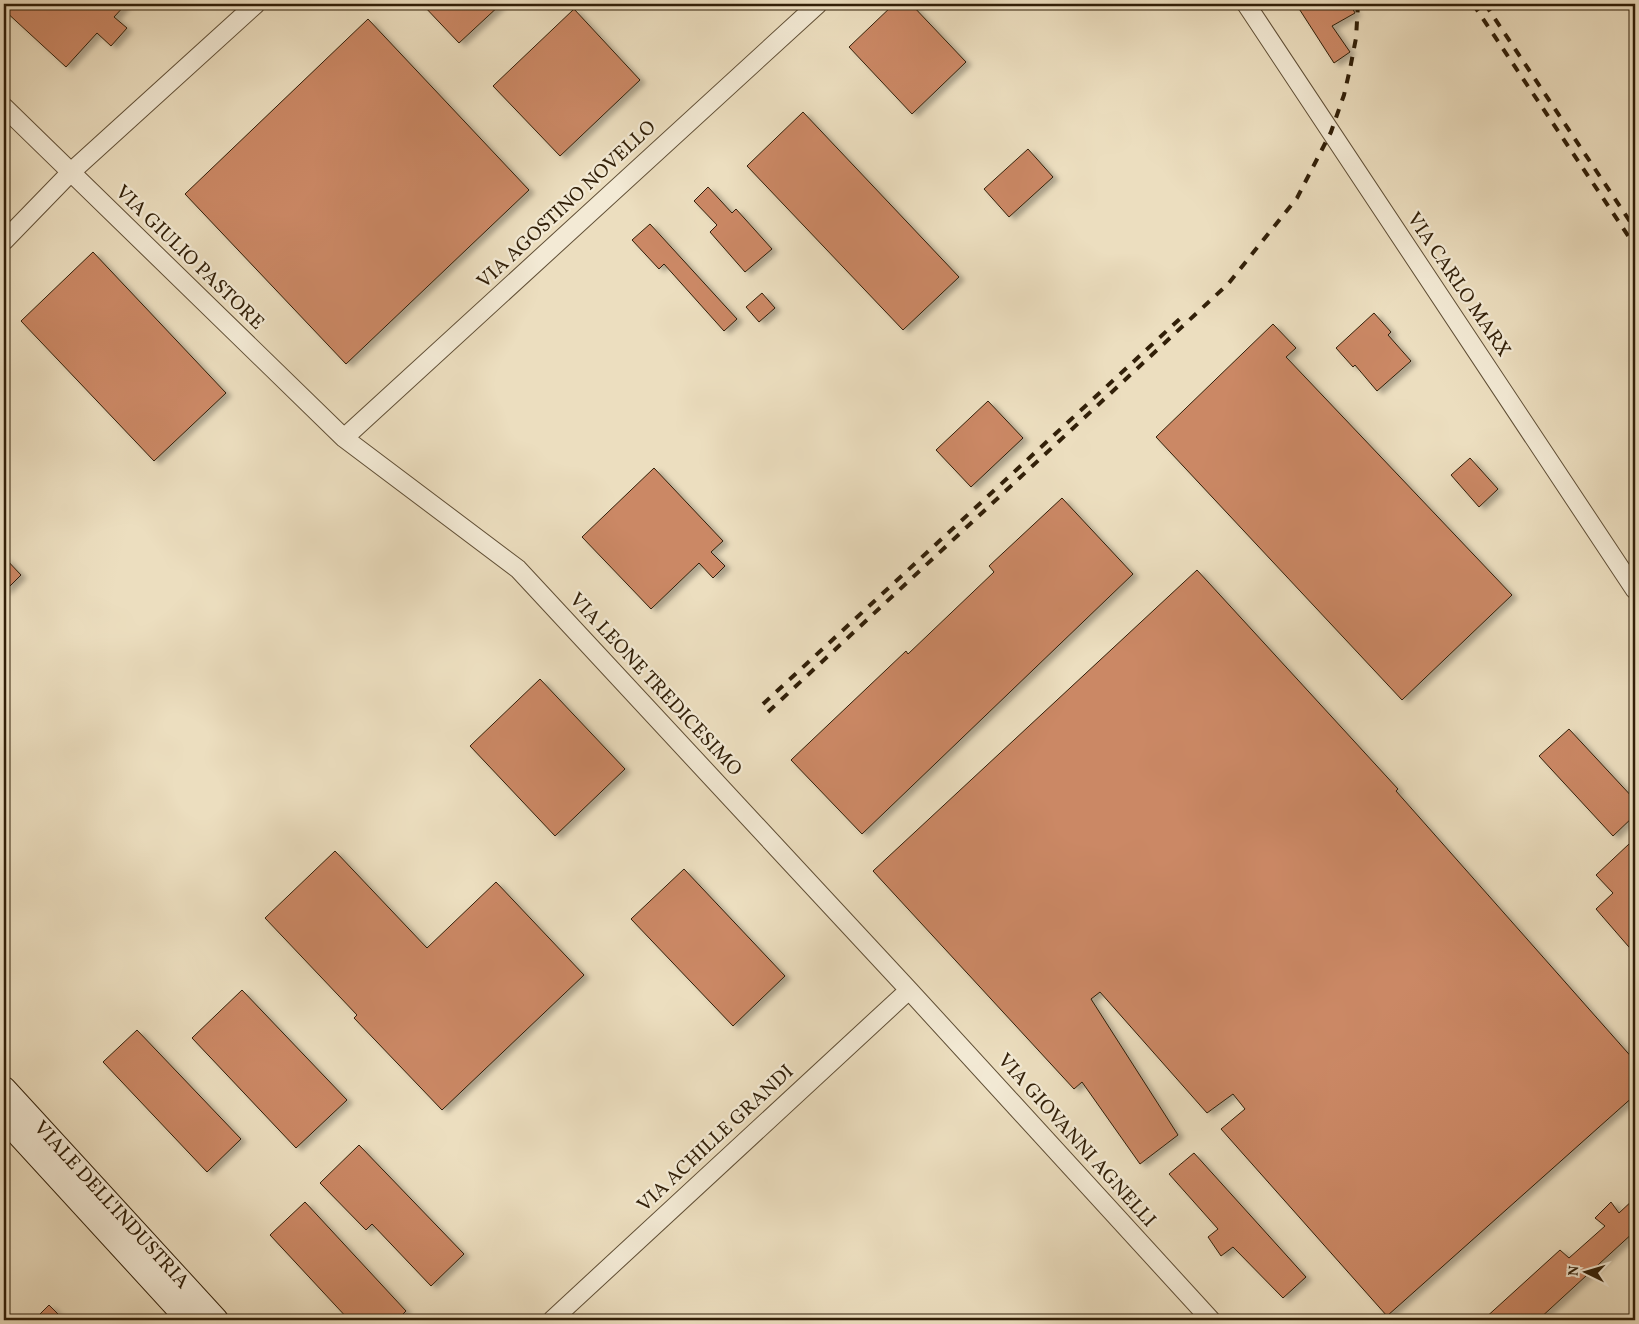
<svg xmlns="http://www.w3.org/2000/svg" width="1639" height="1324" viewBox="0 0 1639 1324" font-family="Vollkorn,serif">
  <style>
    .building { fill: #cb8865; stroke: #311f08; filter: url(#shadow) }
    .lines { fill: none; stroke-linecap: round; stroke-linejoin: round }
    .minor-casing { stroke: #604f36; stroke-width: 20 }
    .secondary-casing { stroke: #311f08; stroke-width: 26 }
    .minor { stroke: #f3ead5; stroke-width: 18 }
    .secondary { stroke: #f3ead5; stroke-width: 24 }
    .rail { stroke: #311f08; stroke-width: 4; stroke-dasharray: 9 9; stroke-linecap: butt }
    .labels { text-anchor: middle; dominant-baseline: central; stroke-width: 4.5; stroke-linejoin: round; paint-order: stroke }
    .street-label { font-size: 20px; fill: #311f08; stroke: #f3ead5 }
  </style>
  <defs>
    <filter id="shadow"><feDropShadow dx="5.5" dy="3" stdDeviation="2.5" flood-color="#0004"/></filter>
  </defs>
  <rect width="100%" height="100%" fill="#ecdebf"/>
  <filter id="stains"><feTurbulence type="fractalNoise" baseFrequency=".004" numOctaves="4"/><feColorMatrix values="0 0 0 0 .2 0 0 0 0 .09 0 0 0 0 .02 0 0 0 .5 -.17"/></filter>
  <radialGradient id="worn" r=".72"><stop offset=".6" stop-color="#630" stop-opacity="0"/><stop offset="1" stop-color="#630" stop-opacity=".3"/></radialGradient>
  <!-- building -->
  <path class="building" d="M4 4H126L114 17 127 28 111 46 97 33 66 67 4 10Z
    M422 4H501L459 43Z
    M894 4H911L966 62 912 114 849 47Z
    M1296 4H1350L1355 13 1332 26 1350 52 1334 63Z
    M574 9 640 80 560 156 493 86Z
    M368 19 529 190 346 364 185 194Z
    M803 112 959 277 903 330 747 166Z
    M1028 149 1053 177 1009 217 984 189Z
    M708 187 732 213 736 209 772 249 745 272 710 232 717 225 694 201Z
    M650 224 737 319 724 331 664 264 659 269 632 240Z
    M93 252 226 393 154 461 21 321Z
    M762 293 775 308 759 322 746 307Z
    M1374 313 1391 332 1388 335 1411 361 1377 391 1355 365 1353 367 1336 348Z
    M1273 324 1296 348 1286 357 1512 595 1402 700 1156 437Z
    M988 401 1023 438 971 487 936 450Z
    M1470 458 1498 489 1479 507 1451 475Z
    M654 468 723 541 711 552 725 566 713 578 699 563 651 609 582 537Z
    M1062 498 1133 574 862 834 791 760 906 651 908 654 994 572 989 566Z
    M4 557 21 575 4 592Z
    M1197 570 1398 789 1396 791 1635 1061V1095L1387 1316 1221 1129 1245 1109 1233 1094 1207 1113 1100 992 1091 999 1178 1135 1140 1164 1082 1082 1074 1089 873 871Z
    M540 679 625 769 555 836 470 746Z
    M1569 729 1635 800V815L1613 836 1539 756Z
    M1629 844 1635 850V954L1596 909 1613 893 1596 875Z
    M335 851 427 948 496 882 584 975 442 1110 354 1018 357 1015 265 918Z
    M684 869 785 976 733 1026 631 919Z
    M242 990 347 1100 296 1148 192 1038Z
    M137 1030 241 1139 207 1172 103 1062Z
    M359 1145 464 1254 431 1286 372 1224 366 1230 320 1183Z
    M1194 1153 1306 1277 1283 1298 1233 1247 1221 1256 1208 1237 1218 1229 1169 1174Z
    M1635 1198V1231L1538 1320H1483L1560 1250 1569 1258 1605 1226 1595 1218 1611 1202 1619 1213Z
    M305 1202 406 1311 397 1320H349L270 1235Z
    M49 1305 64 1320H34Z"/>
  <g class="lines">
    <!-- minor casing -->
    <g class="minor-casing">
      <path id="minor" d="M1246 4 1635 590
        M4 107 344 438 518 569 909 990 1211 1320
        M4 241 71 172 256 4
        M344 438 818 4
        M552 1320 909 990"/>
    </g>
    <!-- secondary casing -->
    <g class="secondary-casing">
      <g id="secondary">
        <path id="s1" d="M4 1089 216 1320"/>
        <path d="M4 1118 189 1320"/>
      </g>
    </g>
    <!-- minor -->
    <use href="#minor" class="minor"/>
    <!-- secondary -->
    <use href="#secondary" class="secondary"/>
    <!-- rail -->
    <path class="rail" d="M1473 4 1635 246
      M1485 4 1635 229
      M763 704 1185 314
      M768 712 1228 284 1297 198 1331 132 1344 95 1350 69 1356 38 1358 4"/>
  </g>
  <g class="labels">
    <!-- street labels -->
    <g class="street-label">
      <text transform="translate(567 205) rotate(-43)">VIA AGOSTINO NOVELLO</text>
      <text transform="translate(189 258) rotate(44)">VIA GIULIO PASTORE</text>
      <text transform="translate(1458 285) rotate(56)">VIA CARLO MARX</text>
      <text transform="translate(655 685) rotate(47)">VIA LEONE TREDICESIMO</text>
      <text transform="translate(716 1139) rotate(-43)">VIA ACHILLE GRANDI</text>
      <text transform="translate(1076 1141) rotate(48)">VIA GIOVANNI AGNELLI</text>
      <text stroke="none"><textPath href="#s1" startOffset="158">VIALE DELL'INDUSTRIA</textPath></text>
    </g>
  </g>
  <!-- margin -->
  <rect width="1639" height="1324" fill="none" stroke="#ecdebf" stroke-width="20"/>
  <rect x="5" y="5" width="1629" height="1314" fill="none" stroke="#311f08" stroke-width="2.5"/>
  <rect x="10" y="10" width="1619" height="1304" fill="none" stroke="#311f08"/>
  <!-- north arrow -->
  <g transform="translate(1586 1272) rotate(275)" stroke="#f3ead5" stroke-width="4" paint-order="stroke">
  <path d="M0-4L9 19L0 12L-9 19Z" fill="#311f08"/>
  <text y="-8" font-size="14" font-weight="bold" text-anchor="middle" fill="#311f08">N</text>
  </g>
  <rect width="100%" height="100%" filter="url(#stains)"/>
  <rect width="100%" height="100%" fill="url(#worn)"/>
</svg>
